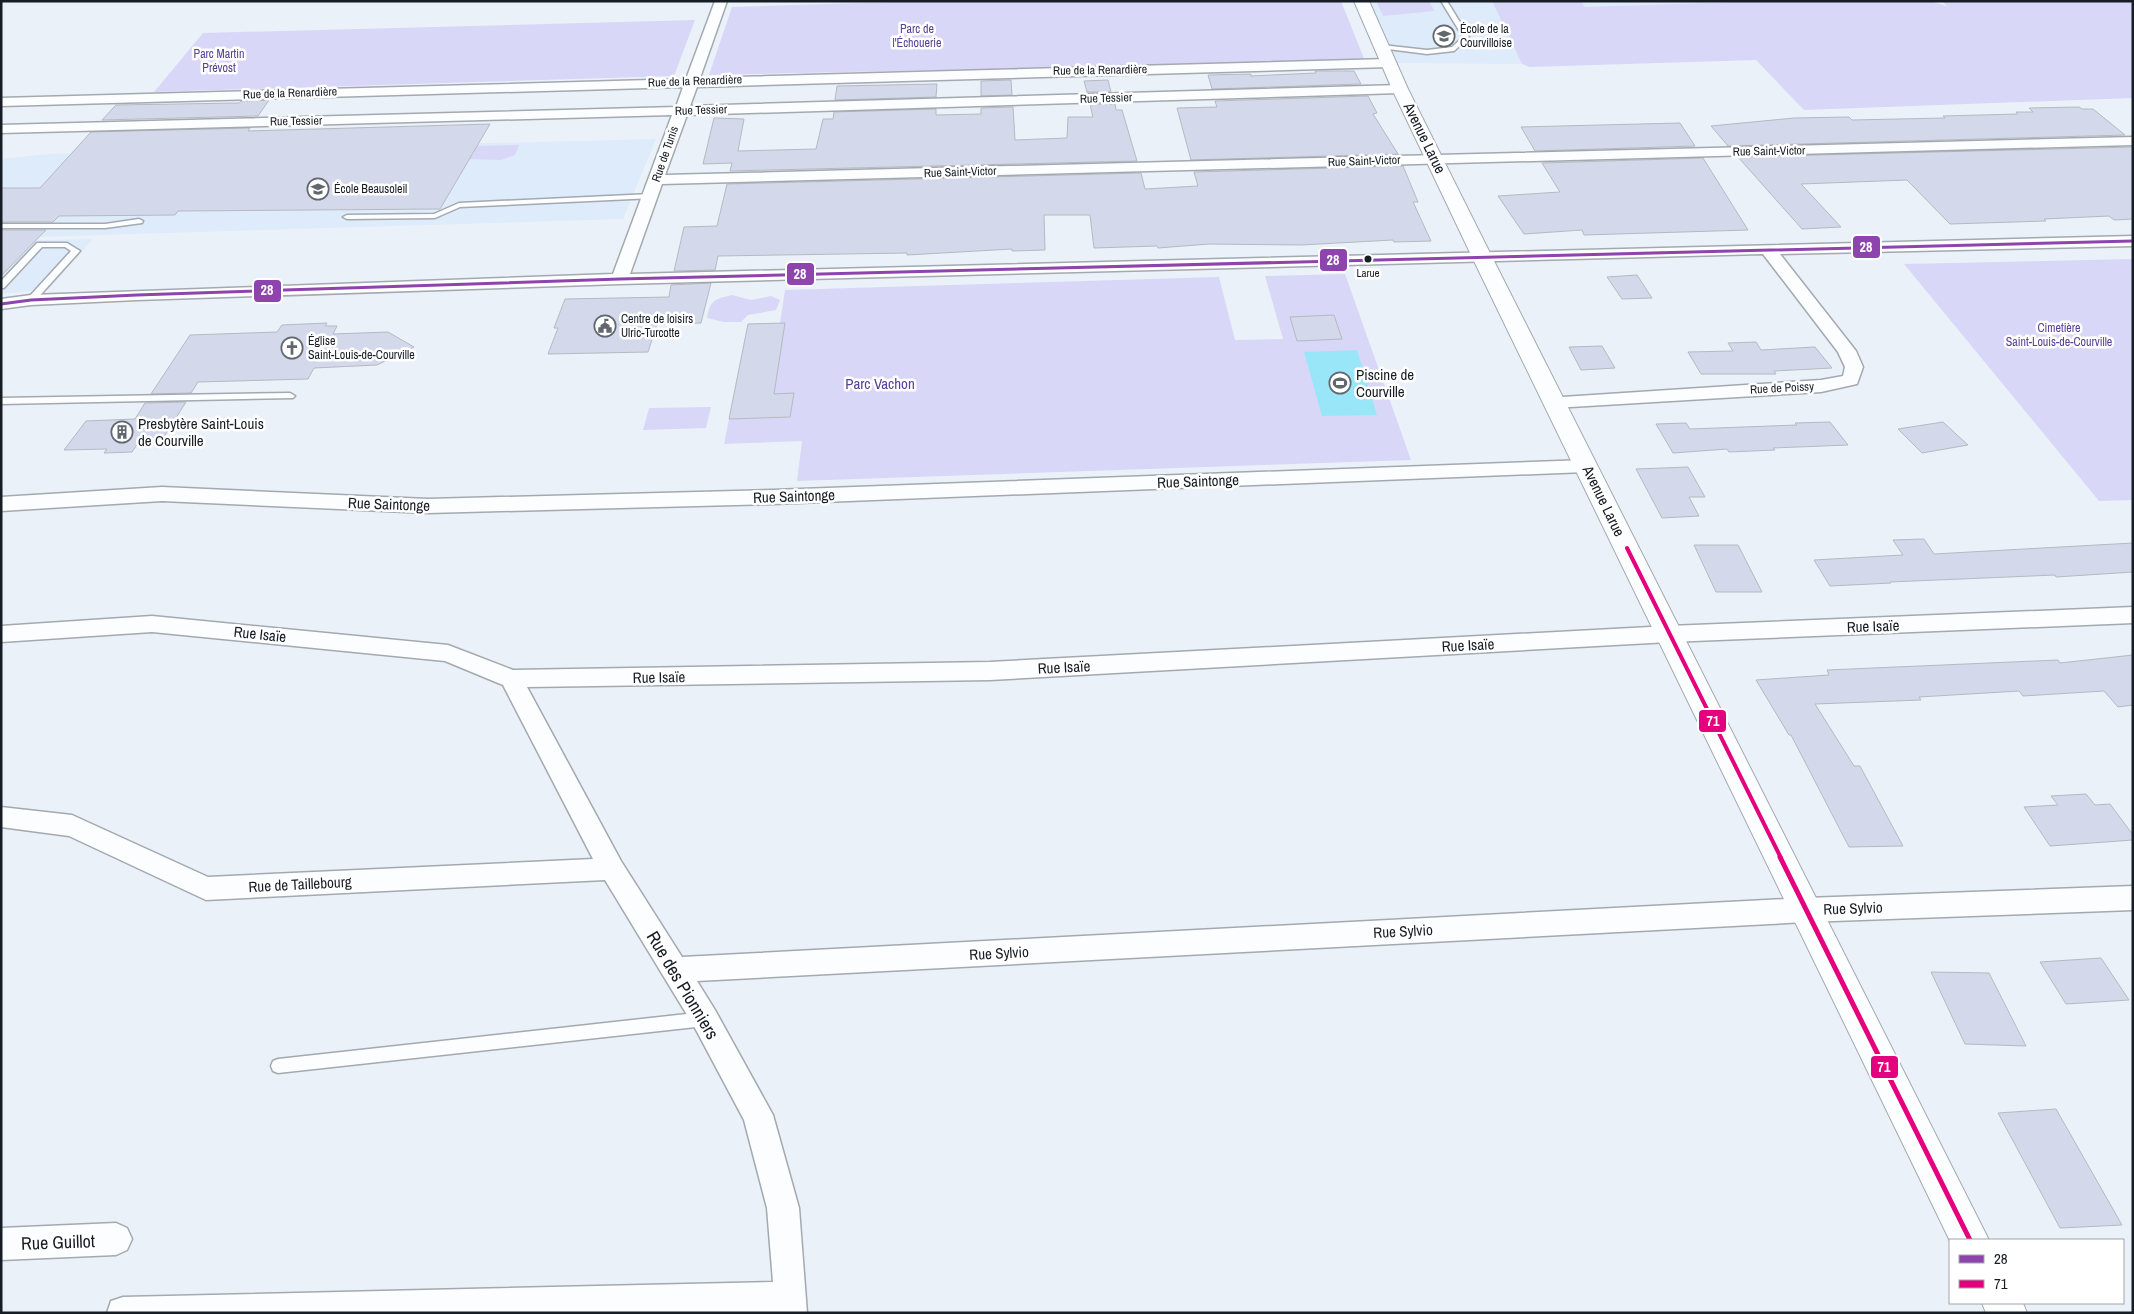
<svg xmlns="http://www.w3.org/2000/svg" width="2134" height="1314" viewBox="0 0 2134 1314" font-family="'Archivo Narrow',sans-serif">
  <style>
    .built { fill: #deebfa }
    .green { fill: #d8d7f8 }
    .water { fill: #99e6f8 }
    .building { fill: #d3d9ea; stroke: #b6b9c1 }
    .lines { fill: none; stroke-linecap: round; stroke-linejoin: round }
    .service-casing { stroke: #a3a9af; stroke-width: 3 }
    .minor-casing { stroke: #a3a9af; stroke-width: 3 }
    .tertiary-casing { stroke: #a3a9af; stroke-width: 2 }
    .service { fill: #fcfdfe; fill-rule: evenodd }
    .minor { fill: #fcfdfe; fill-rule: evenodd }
    .tertiary { fill: #fcfdfe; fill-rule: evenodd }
    .bus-1-casing { stroke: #fff; stroke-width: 6 }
    .bus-2-far1-casing { stroke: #fff; stroke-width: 8 }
    .bus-2-casing { stroke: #fff; stroke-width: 9 }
    .bus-1 { stroke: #8e44ad; stroke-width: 3 }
    .bus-2-far1 { stroke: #e5007d; stroke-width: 4 }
    .bus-2 { stroke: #e5007d; stroke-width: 5 }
    .bus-dot { fill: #161d24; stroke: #fff; stroke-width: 2 }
    .labels { text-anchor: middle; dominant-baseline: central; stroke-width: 5; stroke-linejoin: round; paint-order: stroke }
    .far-bus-label { font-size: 11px; fill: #161d24; stroke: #fff }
    .far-park-label { font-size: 12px; fill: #574196; stroke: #fff }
    .far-poi-label { font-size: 12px; fill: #161d24; stroke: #fff; text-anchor: start }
    .far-street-label { font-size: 12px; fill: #161d24; stroke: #fff }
    .street-label { font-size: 15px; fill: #161d24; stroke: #fff }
    .poi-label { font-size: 15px; fill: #161d24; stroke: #fff; text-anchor: start }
    .park-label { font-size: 15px; fill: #574196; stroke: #fff }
    .near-street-label { font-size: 18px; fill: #161d24; stroke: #fff }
    .line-badge { stroke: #fff; stroke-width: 2 }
    .badge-label { font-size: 14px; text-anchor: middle; font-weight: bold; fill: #fff }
  </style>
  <rect width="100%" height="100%" fill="#ebf1f8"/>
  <!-- built -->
  <path class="built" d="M1367 1H1873L1497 10 1522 64 1389 63Z
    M656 139 623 219 1 238V159L49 154Z
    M93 239 49 289 1 294V241Z"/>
  <!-- green -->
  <path class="green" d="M928 1H1341L1365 61 709 75 732 7Z
    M1376 1H1428L1435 11 1383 16Z
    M1492 1H1581L1585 7 1772 1H1929L1947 6 1942 1H2133V98L1804 110 1756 60 1530 67 1522 64Z
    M695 20 674 76 154 92 203 33Z
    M519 145 515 155 501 160 465 159 474 154V146Z
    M2133 259V500L2099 501 1904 264Z
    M1345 274 1411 460 797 481 802 441 724 444 748 324 780 323 785 290 1219 277 1235 340 1283 339 1265 276Z
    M732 295 751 300 771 296 780 300 776 310 748 315 741 322H724L707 318C710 300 715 299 732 295Z
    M711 407 706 428 643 430 649 408Z"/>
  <!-- water -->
  <path class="water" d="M1357 350 1377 415 1322 416 1304 352Z"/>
  <!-- building -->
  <path class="building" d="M1315 71H1354L1361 84 1212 89 1208 75 1251 74V76L1316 73Z
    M1011 80 1012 95 981 96V81Z
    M1108 80 1111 92H1087L1084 81Z
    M937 84 936 97 835 100 837 86Z
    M1368 96 1377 113 1373 114 1398 154 1191 160 1177 108 1217 107 1215 101Z
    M269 100 258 116 102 120 116 105 239 103 241 101Z
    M1090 104H1115L1116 110H1122L1137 161 730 171 732 163 703 164 714 118 744 119 738 151 816 149 823 119H833L834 112 936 109V115L981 114V108L1013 107 1015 140 1067 138 1068 117H1093Z
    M2079 107 2082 109H2093L2125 135 1728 146 1711 126 1794 118 1849 117 1852 120 1945 118 1943 116 2018 114 2016 112H2033L2029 108Z
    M1680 123 1695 146 1535 151 1521 127Z
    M490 124 440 209 178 211 175 215 59 216 53 222H1V188H40L91 132 250 128 248 131Z
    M2133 147V219L2114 220 2109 216 2044 219 2046 221 1950 224 1907 180 1801 184 1841 227 1802 229 1738 157Z
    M1703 158 1748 230 1584 235 1582 230 1524 234 1498 196 1560 192 1542 163Z
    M1403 166 1418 202H1413L1431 241 1394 242 1393 240 1301 245 1209 244 1158 248 1157 246 1094 248 1090 215H1044L1045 250 1012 251V249L907 255V253L718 256 715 270 674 271 684 227 717 226 727 184 1141 173 1145 189 1198 186 1194 172Z
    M1 230H46L1 276Z
    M1637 275 1652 298 1622 299 1607 277Z
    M711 283 701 323 657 324 648 352 548 354 558 328H554L565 299 669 297 671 285Z
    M1334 315 1342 339 1297 341 1290 317Z
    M327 323 325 326H337L333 334 388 332 414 347 377 365 314 368 308 379 198 382 191 393 151 394 190 335 277 332 282 325Z
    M785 323 774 394 794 393 790 417 729 419 748 324Z
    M1756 342 1761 350 1815 347 1832 368 1774 371 1776 374H1701L1688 352 1733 351 1728 343Z
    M1602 346 1615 368 1581 370 1569 347Z
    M186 402 160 443H138L132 452 104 453 107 449 64 450 86 421 135 419 145 403Z
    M1830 422 1848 445 1773 448 1775 450 1729 452 1727 449 1673 453 1656 424 1686 423 1690 429 1797 425 1795 423Z
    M1943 422 1968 445 1922 453 1898 429Z
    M1688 467 1705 497H1689L1699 516 1662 518 1636 469Z
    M1924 539 1934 554 2133 543V572L2056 577 2055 575 1890 582 1891 583 1830 586 1814 560 1903 555 1893 540Z
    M1694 545H1738L1762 592H1716Z
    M2133 655V705L2118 707 2104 691 2023 696 2019 691 1919 697 1921 700 1815 704 1854 766H1860L1903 846 1849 847 1791 735H1789L1756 680 1829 675 1827 670 2058 660 2060 663Z
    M2086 794 2095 805 2110 804 2133 835V840L2050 846 2024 807 2058 805 2051 796Z
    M2101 958 2129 1000 2066 1004 2040 962Z
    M1931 972 1989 973 2026 1046 1965 1044Z
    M2056 1109 2122 1225 2060 1228 1998 1113Z"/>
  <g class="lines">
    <!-- service casing -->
    <g class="service-casing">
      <path id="service" d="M1441 1H1447L1469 37 1454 51 1427 54 1380 48V46L1382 45 1427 50 1452 47 1463 37Z
        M651 194 655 196 654 198 460 207 435 218 347 219 343 217 347 215 434 214 459 203Z
        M139 219 143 221 142 223 105 228H1V224H105Z
        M37 243H67L80 251 34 302H28V298L71 251 65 247H42L4 288H1V281Z
        M290 393 295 396 293 398 1 404V398Z
        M705 1012 710 1014 712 1019 710 1024 705 1026 278 1073 273 1071 271 1066 273 1061 278 1059Z"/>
    </g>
    <!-- minor casing -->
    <g class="minor-casing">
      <path id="minor" d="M715 1H727L700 78 1389 59 1396 63 1389 67 697 87 690 106 1400 85 1407 89 1400 93 687 115 665 175 2133 137V145L662 184 630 274 2133 236V246L1780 254 1856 351 1863 367 1857 384 1821 392 1554 408 1547 406 1545 402 1547 398 1821 380 1843 376 1845 367 1838 352 1763 254 620 284 137 300 31 305 1 309V299L31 295 613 274 672 115 1 133V125L676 107 683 87 1 106V98L686 79Z
        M1586 460 1593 461 1596 466 1593 471 1586 472 773 504 428 513 162 501 1 511V497L162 487 428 499 773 490Z
        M2133 607V623L1669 642 990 680 527 687 621 861 682 957 1806 898 2133 886V910L1806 922 697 981 715 1010 773 1115 799 1208 807 1313H107L111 1301 123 1297 773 1282 767 1208 744 1120 695 1028 605 880 206 900 69 836 1 827V807L72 815 208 877 593 859 503 685 445 661 152 632 1 642V626L152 616 448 645 513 670 990 662 1669 626Z
        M116 1223 127 1228 132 1239 127 1250 116 1255 1 1260V1228Z"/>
    </g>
    <!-- tertiary casing -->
    <g class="tertiary-casing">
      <path id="tertiary" d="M1354 1H1369L1408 89 1492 257 1989 1240 1950 1241 1472 257 1392 89Z
        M1982 1303H2023L2027 1313H1986Z"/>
    </g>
    <!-- service -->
    <use href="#service" class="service"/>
    <!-- minor -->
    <use href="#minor" class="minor"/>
    <!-- tertiary -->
    <use href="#tertiary" class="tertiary"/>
    <!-- bus-1 casing -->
    <g class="bus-1-casing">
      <path id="bus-1" d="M1 304 31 300 137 295 620 279 2133 241"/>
    </g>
    <!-- bus-2-far1 casing -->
    <g class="bus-2-far1-casing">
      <path id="bus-2-far1" d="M1627 548 1781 858"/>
    </g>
    <!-- bus-2 casing -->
    <g class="bus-2-casing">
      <path id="bus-2" d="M1780 857 1970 1240"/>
    </g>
    <!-- bus-1 -->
    <use href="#bus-1" class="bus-1"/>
    <!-- bus-2-far1 -->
    <use href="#bus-2-far1" class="bus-2-far1"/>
    <!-- bus-2 -->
    <use href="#bus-2" class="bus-2"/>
  </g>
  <!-- icons -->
  <defs>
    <g id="school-ring" transform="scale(1.125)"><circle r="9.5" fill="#fff" stroke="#61676e" stroke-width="1.5"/><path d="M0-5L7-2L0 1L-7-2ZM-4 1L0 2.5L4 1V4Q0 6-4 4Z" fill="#61676e"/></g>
    <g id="civic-ring" transform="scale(1.125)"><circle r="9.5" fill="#fff" stroke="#61676e" stroke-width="1.5"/><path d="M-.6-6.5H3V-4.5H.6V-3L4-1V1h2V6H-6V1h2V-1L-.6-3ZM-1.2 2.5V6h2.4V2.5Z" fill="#61676e"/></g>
    <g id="church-ring" transform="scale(1.125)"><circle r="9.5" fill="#fff" stroke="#61676e" stroke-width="1.5"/><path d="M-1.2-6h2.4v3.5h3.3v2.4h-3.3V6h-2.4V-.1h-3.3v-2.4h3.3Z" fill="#61676e"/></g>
    <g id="stadium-ring" transform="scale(1.125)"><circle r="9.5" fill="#fff" stroke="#61676e" stroke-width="1.5"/><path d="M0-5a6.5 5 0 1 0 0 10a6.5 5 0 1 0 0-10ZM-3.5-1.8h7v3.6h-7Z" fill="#61676e"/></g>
    <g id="building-ring" transform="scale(1.125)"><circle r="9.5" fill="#fff" stroke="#61676e" stroke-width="1.5"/><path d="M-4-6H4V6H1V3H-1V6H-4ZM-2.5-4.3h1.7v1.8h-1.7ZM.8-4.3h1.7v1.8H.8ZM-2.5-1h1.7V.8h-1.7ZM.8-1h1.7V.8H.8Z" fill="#61676e"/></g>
  </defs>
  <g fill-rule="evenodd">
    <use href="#school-ring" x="1444" y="36"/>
    <use href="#school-ring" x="318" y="189"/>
    <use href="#civic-ring" x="605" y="326"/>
    <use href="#church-ring" x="292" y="348"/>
    <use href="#stadium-ring" x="1340" y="383"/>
    <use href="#building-ring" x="122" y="432"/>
  </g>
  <!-- markers -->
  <circle class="bus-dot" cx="1368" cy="259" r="4.5"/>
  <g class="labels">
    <!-- far-bus labels -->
    <g class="far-bus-label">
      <text x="1368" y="273">Larue</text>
    </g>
    <!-- far-park labels -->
    <g class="far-park-label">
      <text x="917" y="29">Parc de<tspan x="917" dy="14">l'Échouerie</tspan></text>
      <text x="219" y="54">Parc Martin<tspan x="219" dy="14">Prévost</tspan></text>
      <text x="2059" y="328">Cimetière<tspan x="2059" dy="14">Saint-Louis-de-Courville</tspan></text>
    </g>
    <!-- far-poi labels -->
    <g class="far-poi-label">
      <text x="1460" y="29">École de la<tspan x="1460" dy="14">Courvilloise</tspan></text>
      <text x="334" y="189">École Beausoleil</text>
      <text x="621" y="319">Centre de loisirs<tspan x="621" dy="14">Ulric-Turcotte</tspan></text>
      <text x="308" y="341">Église<tspan x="308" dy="14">Saint-Louis-de-Courville</tspan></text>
    </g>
    <!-- far-street labels -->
    <g class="far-street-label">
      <text transform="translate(1100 70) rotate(-1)">Rue de la Renardière</text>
      <text transform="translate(695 81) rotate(-2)">Rue de la Renardière</text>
      <text transform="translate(290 93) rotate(-2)">Rue de la Renardière</text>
      <text transform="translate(1106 98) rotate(-2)">Rue Tessier</text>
      <text transform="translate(701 110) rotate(-2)">Rue Tessier</text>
      <text transform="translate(296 121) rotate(-1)">Rue Tessier</text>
      <text transform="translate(1769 151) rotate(-1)">Rue Saint-Victor</text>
      <text transform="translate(665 154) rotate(-71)">Rue de Tunis</text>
      <text transform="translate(1364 161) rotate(-2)">Rue Saint-Victor</text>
      <text transform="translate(960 172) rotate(-2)">Rue Saint-Victor</text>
      <text transform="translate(1782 388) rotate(-3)">Rue de Poissy</text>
    </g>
    <!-- street labels -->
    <g class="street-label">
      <text transform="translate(1425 138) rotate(64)">Avenue Larue</text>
      <text transform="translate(1198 481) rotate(-2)">Rue Saintonge</text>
      <text transform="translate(794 496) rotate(-2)">Rue Saintonge</text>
      <text transform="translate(1604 501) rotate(64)">Avenue Larue</text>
      <text transform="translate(389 504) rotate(2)">Rue Saintonge</text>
      <text transform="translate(1873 626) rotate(-2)">Rue Isaïe</text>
      <text transform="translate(260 634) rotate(6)">Rue Isaïe</text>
      <text transform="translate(1468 645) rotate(-3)">Rue Isaïe</text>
      <text transform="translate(1064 667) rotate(-3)">Rue Isaïe</text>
      <text transform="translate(659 677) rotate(-1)">Rue Isaïe</text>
      <text transform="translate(300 884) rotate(-3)">Rue de Taillebourg</text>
      <text transform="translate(1853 908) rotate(-2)">Rue Sylvio</text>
      <text transform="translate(1403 931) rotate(-3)">Rue Sylvio</text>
      <text transform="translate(999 953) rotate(-3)">Rue Sylvio</text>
    </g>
    <!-- poi labels -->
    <g class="poi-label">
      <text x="1356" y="374">Piscine de<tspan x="1356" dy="17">Courville</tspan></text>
      <text x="138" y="423">Presbytère Saint-Louis<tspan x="138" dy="17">de Courville</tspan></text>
    </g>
    <!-- park labels -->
    <g class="park-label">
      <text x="880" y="383">Parc Vachon</text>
    </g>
    <!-- near-street labels -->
    <g class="near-street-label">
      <text transform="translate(683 985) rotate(59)">Rue des Pionniers</text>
      <text transform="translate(58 1242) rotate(-2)">Rue Guillot</text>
    </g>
  </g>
  <g class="line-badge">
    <rect x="1852" y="235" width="29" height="24" rx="5" fill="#8e44ad"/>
    <rect x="1319" y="248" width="29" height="24" rx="5" fill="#8e44ad"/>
    <rect x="786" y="262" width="29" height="24" rx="5" fill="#8e44ad"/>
    <rect x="253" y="279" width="29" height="24" rx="5" fill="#8e44ad"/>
    <rect x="1698" y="709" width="29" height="24" rx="5" fill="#e5007d"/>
    <rect x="1870" y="1055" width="29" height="24" rx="5" fill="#e5007d"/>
  </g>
  <g class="badge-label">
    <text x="1866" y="252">28</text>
    <text x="1333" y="265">28</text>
    <text x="800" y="279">28</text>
    <text x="267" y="295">28</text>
    <text x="1713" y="726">71</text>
    <text x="1884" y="1072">71</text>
  </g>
  <!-- border -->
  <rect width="2134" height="1314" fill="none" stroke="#161d24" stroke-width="5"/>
  <!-- legend -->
  <rect x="1949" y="1239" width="175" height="65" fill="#ffffff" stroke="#a2a5a7"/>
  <rect x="1959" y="1255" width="25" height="8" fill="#8e44ad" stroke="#a2a5a7"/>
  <text x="1994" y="1264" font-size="15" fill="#161d24">28</text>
  <rect x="1959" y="1280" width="25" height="8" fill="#e5007d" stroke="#a2a5a7"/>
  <text x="1994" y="1289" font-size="15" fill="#161d24">71</text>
</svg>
